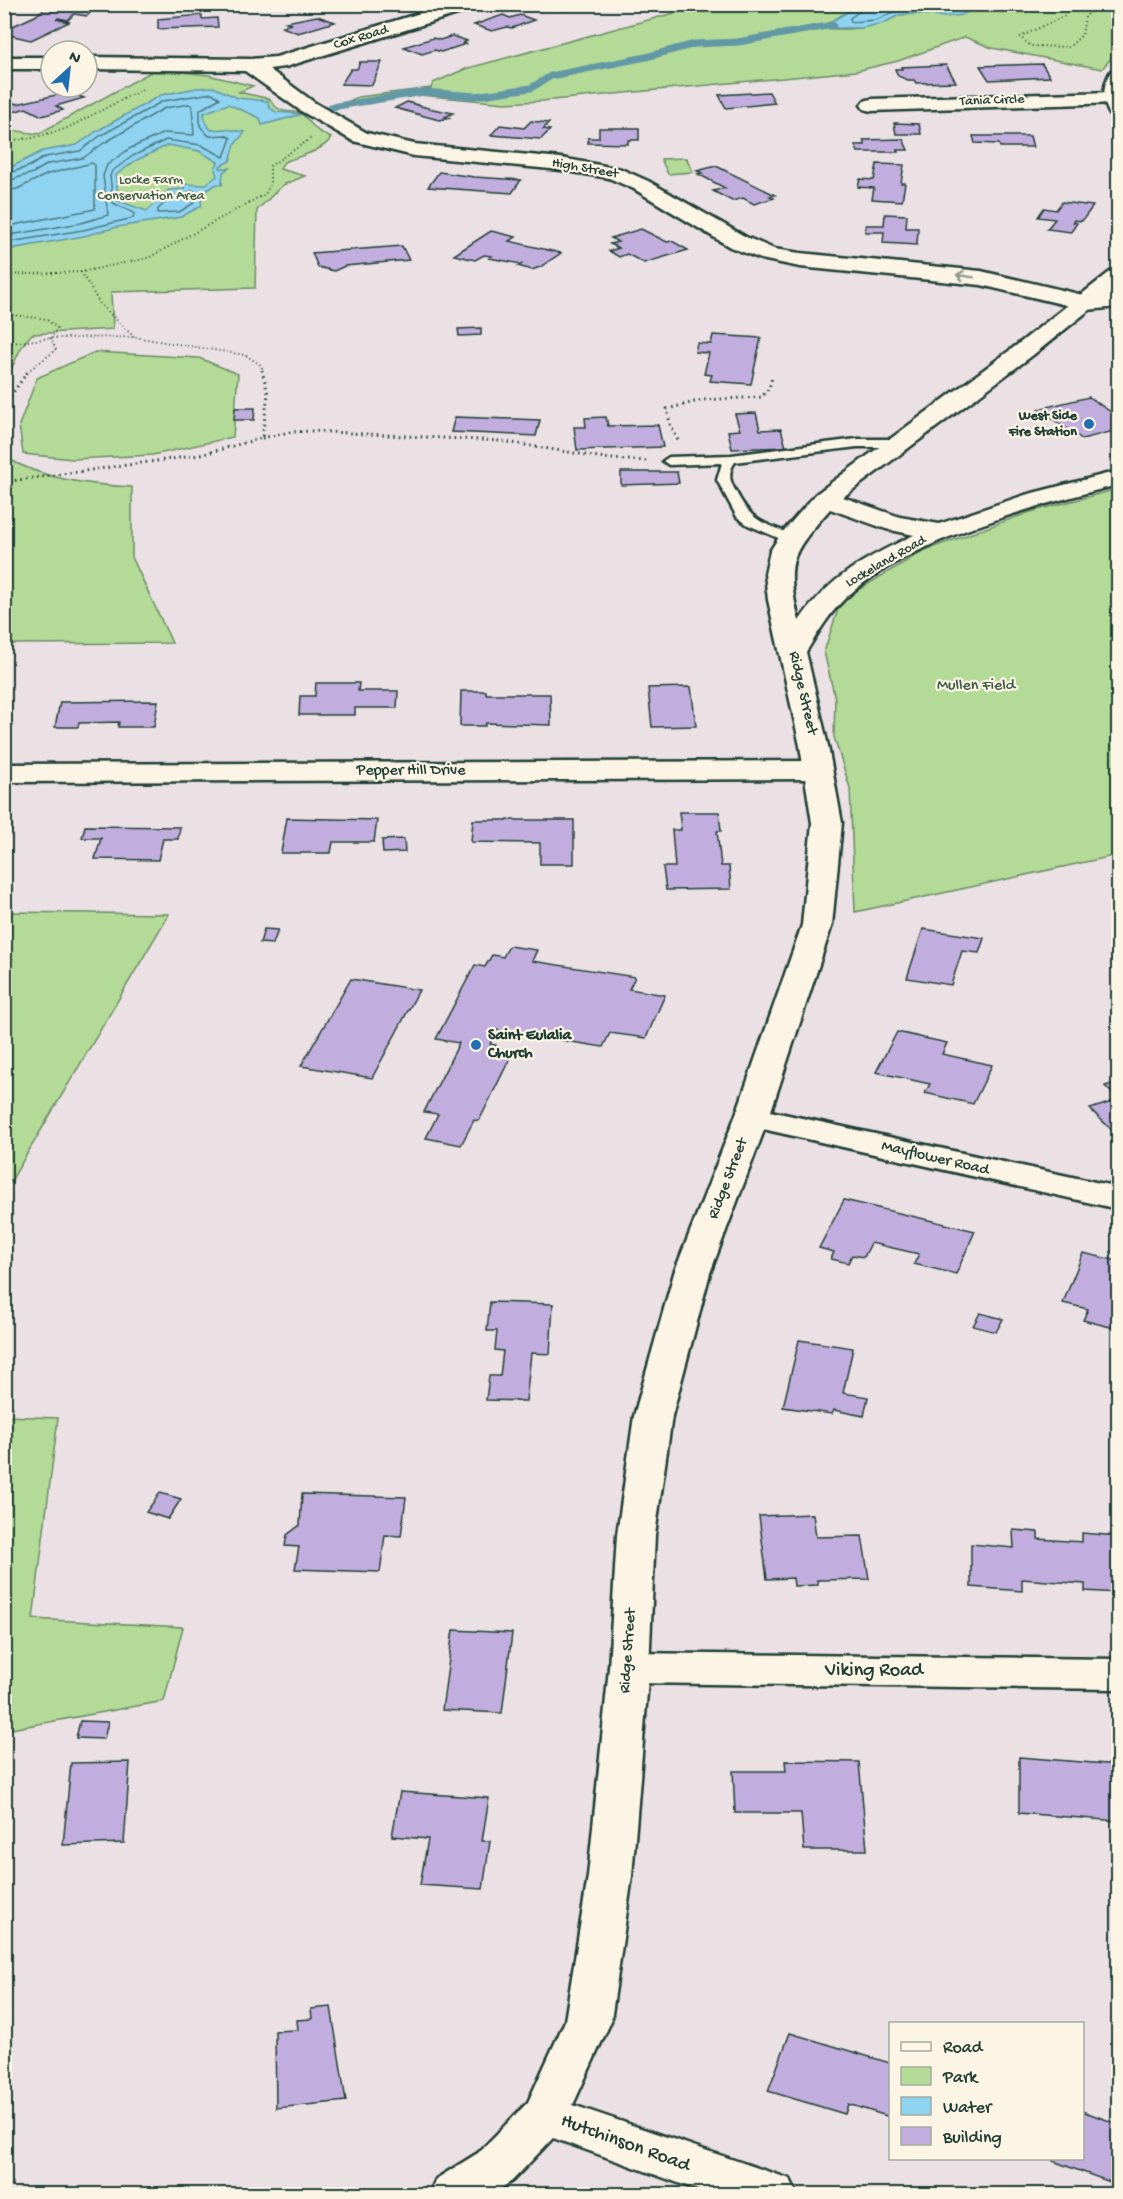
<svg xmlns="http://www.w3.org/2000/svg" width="1123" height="2199" viewBox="0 0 1123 2199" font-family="'Gochi Hand',sans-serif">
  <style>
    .green { fill: #b3da96; stroke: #698c65; stroke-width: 1.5 }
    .water { fill: #8fd3f1; stroke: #6297a5; stroke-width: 1.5; fill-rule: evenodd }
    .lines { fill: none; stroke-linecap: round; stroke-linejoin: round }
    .shore { stroke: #4c7980; stroke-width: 1.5 }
    .stream { stroke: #6297a5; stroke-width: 7 }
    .building { fill: #c2aede; stroke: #1f3d34; stroke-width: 1.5 }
    .lane-casing { stroke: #1f3d34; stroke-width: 5 }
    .street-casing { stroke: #1f3d34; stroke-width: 5 }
    .secondary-casing { stroke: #1f3d34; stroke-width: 5 }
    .path-far1 { stroke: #1f3d34; stroke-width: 2; stroke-dasharray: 1 3; stroke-linecap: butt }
    .path { stroke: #1f3d34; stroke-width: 3; stroke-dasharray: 1.5 4; stroke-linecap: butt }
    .lane { fill: #fcf5e5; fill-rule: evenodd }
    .street { fill: #fcf5e5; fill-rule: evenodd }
    .secondary { fill: #fcf5e5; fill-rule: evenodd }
    .oneway { stroke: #8e998c }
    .poi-dot { fill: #1f6fb2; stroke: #fcf5e5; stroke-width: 2 }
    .labels { text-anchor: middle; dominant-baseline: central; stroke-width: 4.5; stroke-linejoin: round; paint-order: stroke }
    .far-street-label { font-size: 14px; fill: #1f3d34; stroke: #fcf5e5 }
    .far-park-label { font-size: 14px; fill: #3d5c48; stroke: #fcf5e5 }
    .far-poi-label { font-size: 14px; font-weight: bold; fill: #1f3d34; stroke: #fcf5e5; text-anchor: end }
    .park-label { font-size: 16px; fill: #3d5c48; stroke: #fcf5e5 }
    .street-label { font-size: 16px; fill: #1f3d34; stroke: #fcf5e5 }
    .poi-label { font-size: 16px; font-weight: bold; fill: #1f3d34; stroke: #fcf5e5; text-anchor: start }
    .near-street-label { font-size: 20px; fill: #1f3d34; stroke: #fcf5e5 }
  </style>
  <rect width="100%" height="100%" fill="#ebe0e3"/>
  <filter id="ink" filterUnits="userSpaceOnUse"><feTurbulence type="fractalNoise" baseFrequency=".0167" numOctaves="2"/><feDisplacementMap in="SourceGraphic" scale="12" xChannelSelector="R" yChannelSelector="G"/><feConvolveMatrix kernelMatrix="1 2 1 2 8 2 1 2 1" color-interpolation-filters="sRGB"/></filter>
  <g filter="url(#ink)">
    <!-- green -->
    <path class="green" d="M713 5H859L821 28C848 31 875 28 899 15L888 5H1118V50L1102 69 992 48 965 37 898 61 856 71 542 101 505 103 419 95 350 106 340 105 358 97 431 88 433 83 465 69 693 8Z
      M156 69 208 75 253 86 239 92 270 99C276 112 287 112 300 112L318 131 331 138C322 152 299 156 284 162L280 169 305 176 283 185 257 210 255 288 111 292 113 329 32 334C16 350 17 363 5 379V129L38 134Z
      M686 158 693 172 668 174 661 159Z
      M95 352 199 358 238 374 233 437 153 455 73 459 23 454 19 425 37 378Z
      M5 457C42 479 89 485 132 487V557L172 643 5 644Z
      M1118 489V855L855 912 850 788 834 737 835 698 824 652 841 600 923 551 1030 512Z
      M5 912 169 914 5 1191 4 912Z
      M5 1416 58 1418 33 1619 183 1627 164 1701 5 1730Z"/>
    <!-- water -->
    <path class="water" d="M859 5V4L1025 5V7L1012 11 975 8 962 15 945 17 921 14 899 15 884 23 861 28H820Z
      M213 87 238 98 268 101 269 107 276 112 303 114 262 125 260 118 228 104 204 113 205 122 211 130 225 129 245 132 235 144 230 161 220 166V168H229L223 172 222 185 217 184 202 193 201 206 181 217 117 227 84 236 5 250V170L43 151 77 145 97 131 161 95 197 88ZM168 145 199 151 218 162 215 169 217 176 205 185 183 184 185 189 169 190 147 211 118 201 116 175 135 161Z"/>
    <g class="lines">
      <!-- shore -->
      <path class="shore" d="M862 4 860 11 850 18 851 22 876 20 900 9H950L968 4
        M4 175 30 166 45 157 80 151 100 136 163 101 212 93 220 98 200 110V126L209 136 225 135 231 138 224 157 201 145 166 140 133 156 112 171 110 176 113 203 134 213 133 218 83 230 4 243
        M4 182 33 173 48 164 83 158 104 143 165 108 189 104 192 106 194 135 164 133 129 149 107 165 103 176 108 215 81 223 4 236
        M192 190 196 192 194 203 179 212 158 213V209L171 197 186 194Z
        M4 192 17 189 48 174 92 163 95 165V209L4 227"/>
      <!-- stream -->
      <path class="stream" d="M331 107 424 92 475 96 531 88 551 76 646 57 695 44 738 42 833 25"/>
    </g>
    <!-- building -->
    <path class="building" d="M546 4H577L560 10Z
      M49 5 94 9 87 16 74 14 68 20 58 18 57 19 69 22 31 40 4 34V30L35 16Z
      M202 15V19L217 18 218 27 158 29V19Z
      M503 15 510 18 520 15 534 20 512 28 507 27 492 31 474 25Z
      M317 16 335 22 298 33 282 27 291 24 286 22Z
      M452 36 467 41 463 43 466 44 441 52 435 50 422 54 404 47 433 38 440 40Z
      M360 62H382L372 85 341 84 351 69H357Z
      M1042 64 1050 77 989 80 980 66Z
      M946 65 956 82 916 83 914 80H908L898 76 895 69H902L901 67Z
      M69 92 84 98 56 106 63 110 42 116 26 108 4 115V99L17 104Z
      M769 92 775 103 726 108 719 95Z
      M407 102 428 108 453 113 445 117 451 118 439 120 395 108Z
      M531 121 549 123 543 129 550 130 541 139 491 135 500 125 524 128Z
      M894 123 919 124 921 134H896Z
      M599 128H639V140H628V144L588 143V138H599Z
      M973 136H1030L1033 147H1000L999 144 975 143Z
      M903 139 908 150H897L898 152H858L855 145H865L863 140Z
      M877 164 904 165 901 183H905L902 201 872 199 874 188 858 187 860 179 874 180Z
      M716 166 775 195 770 196 774 198 754 204 743 198 732 201 713 191 725 188 698 174 702 173 697 171Z
      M439 172 474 177 521 180 512 193 428 187Z
      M1062 202 1093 206 1082 221 1074 220 1073 222 1077 223 1071 232 1047 229 1055 219 1038 217 1044 208 1056 210Z
      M885 214 907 215 906 228H918L917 245 883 243 884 232H865L866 225H884Z
      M641 229 667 242 672 241 688 250 644 263 627 254 619 257 609 251 619 248 610 244 618 242 611 238Z
      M491 231 516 237 509 241 561 253 540 267 532 270 518 266 522 264 489 258 492 256 484 255 475 260 454 255Z
      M402 246 409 260 345 266 334 271 318 267 312 253Z
      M481 328V335L459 336 458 329Z
      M713 335 761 338 751 384 710 381 712 375 704 374 709 353 695 352 697 343 711 344Z
      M1089 397 1118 417V430L1082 439 1038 409Z
      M235 408H255L254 420H234Z
      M756 413 760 430 781 429 786 447 732 449 728 431 740 430 735 414Z
      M455 417 540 420 536 436 451 432Z
      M606 417 608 426 658 425 663 447 577 450 574 427H586L585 418Z
      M621 472H677L679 483 621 485Z
      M316 683H359L358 691H398L397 708H355V715H299L300 696H315Z
      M691 687 696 726 652 727 648 688Z
      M461 691H486V694H550L551 725 486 723 485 726H460Z
      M158 701 154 727H118L119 722 79 723 78 727H55L60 702Z
      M679 812H719L721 831H717L721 866H729L731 889 666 890 663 867H675L672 830H681Z
      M287 818 377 820 374 842H333L331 853H281Z
      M473 820H574V864H540V843L471 842Z
      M4 825H12L6 848H4Z
      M85 826 180 827 178 839H163L158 860 95 859 101 838H82Z
      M404 839 405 852 383 853 382 840Z
      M264 929 278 930 273 944 260 943Z
      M923 929 984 938 979 953 962 951 951 985 907 978Z
      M509 946 537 950 532 961 635 977 629 989 665 995 646 1038 610 1033 603 1047 497 1030 490 1044 496 1045 494 1049 513 1052 479 1121 474 1120 461 1145 426 1138 438 1114 424 1112 459 1043 436 1039 475 965 485 967 492 955 503 957Z
      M351 979 419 990 372 1078 301 1066Z
      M897 1032 947 1043 942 1054 992 1065 973 1104 925 1093 930 1084 876 1072Z
      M1118 1082V1099L1105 1086Z
      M1118 1100V1129L1113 1131 1090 1109Z
      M844 1200 975 1231 956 1274 914 1264 919 1254 871 1243 864 1257 852 1255 848 1263 831 1259 834 1252 819 1248Z
      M1083 1253 1118 1261V1329L1083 1320 1088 1309 1063 1303Z
      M490 1302 553 1304 550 1354 531 1353 526 1401 486 1400 489 1376H500L503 1351 495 1350 497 1331H487Z
      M980 1313 1003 1319 996 1332 973 1326Z
      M799 1340 853 1348 843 1393 868 1397 864 1416 834 1410 832 1414 783 1407Z
      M160 1493 181 1499 168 1519 146 1512Z
      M302 1494 406 1497 401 1536 385 1535 380 1572 295 1569 299 1547 285 1546 287 1535 300 1525Z
      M813 1514 816 1537 862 1536 869 1579 817 1580 818 1585 794 1586 793 1578 767 1579 759 1516Z
      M1013 1530 1038 1532V1539L1082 1542V1533L1118 1536V1593L1085 1591V1584L1022 1579V1591L971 1587V1544L1014 1548Z
      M453 1630 512 1633 502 1713 442 1710Z
      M80 1721 108 1722 104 1739 76 1738Z
      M1019 1757 1118 1765V1821L1019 1813Z
      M785 1761 859 1762 867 1850H804L801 1813H735L733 1771H786Z
      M130 1762 124 1843 63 1845 71 1763Z
      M400 1792 489 1798 482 1841H490L483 1889 420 1885 428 1839 392 1836Z
      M331 2007 346 2101 276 2108 275 2031 298 2030 297 2020 312 2019 311 2009Z
      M790 2033 890 2063V2117L848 2104 845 2114 768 2091Z
      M1082 2111 1118 2124V2185L1053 2161 1054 2158H1082Z"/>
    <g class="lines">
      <!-- lane casing -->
      <g class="lane-casing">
        <path id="lane" d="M857 439H898L904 443 898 447H857L735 462C727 473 730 482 736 492 752 523 764 523 795 536L796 539 790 543 748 525 737 517 717 480 722 463 669 465 663 461 669 457 731 455Z"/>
      </g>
      <!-- street casing -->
      <g class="street-casing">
        <path id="street" d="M450 4H480L477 8 285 67 269 69 315 103 367 133 414 144 561 158 621 169 648 181 746 237 774 249 800 253 981 271 1087 296 1118 293V307L1087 310 981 285 800 267 761 259 730 247 634 189 609 178 561 170 414 156 353 141 301 111 245 71 87 69V57L250 59 276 57Z
          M4 57H51V69H4Z
          M1113 92 1118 93V103L871 111 864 109 861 105 864 101 871 99Z
          M818 761 828 764 832 770 828 776 818 779 4 782V764Z
          M752 1107 1118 1187V1209L740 1124 735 1117 740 1110Z
          M629 1653 1118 1659V1689L629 1683 615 1679 609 1668 615 1657Z"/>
      </g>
      <!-- secondary casing -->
      <g class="secondary-casing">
        <path id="secondary" d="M1118 69V118L1111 116C1102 103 1102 85 1111 71Z
          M1118 270V287L1033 355 843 497 900 517 939 524 1025 495 1118 471V485C1037 505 914 538 850 594 831 610 819 631 806 652L828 746 842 823 832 925 769 1117 710 1273 672 1416 655 1535 649 1668 632 1876 611 2021 573 2105 790 2179 797 2194H709L553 2138 512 2181 492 2194H429L436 2179 478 2153 528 2102 565 2021 588 1876 609 1668 617 1535 634 1416 674 1273 735 1117 802 925 812 823 800 746 768 600 765 574 770 551 781 534 816 494 1017 345 1110 272ZM830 509 886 529 914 535C866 558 830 576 799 621 785 560 790 555 830 509Z"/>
      </g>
      <!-- path-far1 -->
      <path class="path-far1" d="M1075 4 1064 16 1020 37 1031 46 1069 47 1082 35 1085 17 1098 4
        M4 141 32 138 65 129 143 89
        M81 272 100 304 134 337
        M4 275 81 272 148 258 265 194 270 185V166L313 137
        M4 314 46 319 57 328 51 338 56 350 28 371
        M4 344 51 338 134 337 245 355 261 365 263 371"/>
      <!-- path -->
      <path class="path" d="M4 405 29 370
        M262 438 290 432 311 431 500 441 611 459 648 461
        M678 440 670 424 667 409 702 400 762 397 769 388 772 378
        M4 482 200 455 262 438 268 394 262 370"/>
      <!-- lane -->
      <use href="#lane" class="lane"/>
      <!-- street -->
      <use href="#street" class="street"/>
      <!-- secondary -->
      <use href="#secondary" class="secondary"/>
    </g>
    <!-- one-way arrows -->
    <defs><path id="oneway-shaft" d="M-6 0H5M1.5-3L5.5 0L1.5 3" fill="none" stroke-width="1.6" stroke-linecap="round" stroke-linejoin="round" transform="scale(1.5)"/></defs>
    <use class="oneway" href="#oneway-shaft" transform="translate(965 276) rotate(-171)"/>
  </g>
  <!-- markers -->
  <g class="poi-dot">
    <circle cx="1089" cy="424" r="6"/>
    <circle cx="476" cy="1045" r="6"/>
  </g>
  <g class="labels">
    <!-- far-street labels -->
    <g class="far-street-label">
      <text transform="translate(361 38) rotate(-17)">Cox Road</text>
      <text transform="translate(992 101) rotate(-2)">Tania Circle</text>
      <text transform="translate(585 169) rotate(10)">High Street</text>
      <text transform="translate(886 562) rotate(-30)">Lockeland Road</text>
    </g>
    <!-- far-park labels -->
    <g class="far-park-label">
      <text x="151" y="180">Locke Farm<tspan x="151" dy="16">Conservation Area</tspan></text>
    </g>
    <!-- far-poi labels -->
    <g class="far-poi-label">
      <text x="1077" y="416">West Side<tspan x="1077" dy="16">Fire Station</tspan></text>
    </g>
    <!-- park labels -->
    <g class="park-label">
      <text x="976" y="686">Mullen Field</text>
    </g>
    <!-- street labels -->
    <g class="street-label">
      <text transform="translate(802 693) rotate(77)">Ridge Street</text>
      <text x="411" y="771">Pepper Hill Drive</text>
      <text transform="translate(935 1159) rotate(13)">Mayflower Road</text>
      <text transform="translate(729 1179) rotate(-69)">Ridge Street</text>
      <text transform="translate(629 1651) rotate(-86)">Ridge Street</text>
    </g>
    <!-- poi labels -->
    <g class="poi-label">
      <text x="488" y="1036">Saint Eulalia<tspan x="488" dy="18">Church</tspan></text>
    </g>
    <!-- near-street labels -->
    <g class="near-street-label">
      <text x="874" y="1671">Viking Road</text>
      <text transform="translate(625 2144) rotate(20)">Hutchinson Road</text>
    </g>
  </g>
  <!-- margin -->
  <rect width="1123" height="2199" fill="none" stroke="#fcf5e5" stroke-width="24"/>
  <rect x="12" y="12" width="1099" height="2175" fill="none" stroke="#1f3d34" stroke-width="2" filter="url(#ink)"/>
  <!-- legend -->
  <rect x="889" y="2022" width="195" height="138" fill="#fcf5e5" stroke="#a4ab9e" stroke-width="1.5"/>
  <rect x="901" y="2042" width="30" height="9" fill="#fcf5e5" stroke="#a4ab9e" stroke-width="1.5"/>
  <text x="943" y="2052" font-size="18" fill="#1f3d34">Road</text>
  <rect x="901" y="2067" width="30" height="18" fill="#b3da96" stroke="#a4ab9e" stroke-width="1.5"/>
  <text x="943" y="2082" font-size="18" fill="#1f3d34">Park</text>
  <rect x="901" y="2097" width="30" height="18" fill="#8fd3f1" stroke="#a4ab9e" stroke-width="1.5"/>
  <text x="943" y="2112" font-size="18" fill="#1f3d34">Water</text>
  <rect x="901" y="2127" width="30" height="18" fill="#c2aede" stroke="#a4ab9e" stroke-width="1.5"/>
  <text x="943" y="2142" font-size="18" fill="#1f3d34">Building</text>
  <!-- north arrow -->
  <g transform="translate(69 69) rotate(27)"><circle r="28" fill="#fcf5e5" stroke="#a4ab9e" stroke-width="1.5"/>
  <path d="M0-4.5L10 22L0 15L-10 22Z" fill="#1f6fb2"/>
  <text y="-9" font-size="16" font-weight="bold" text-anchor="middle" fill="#1f3d34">N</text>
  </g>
</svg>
